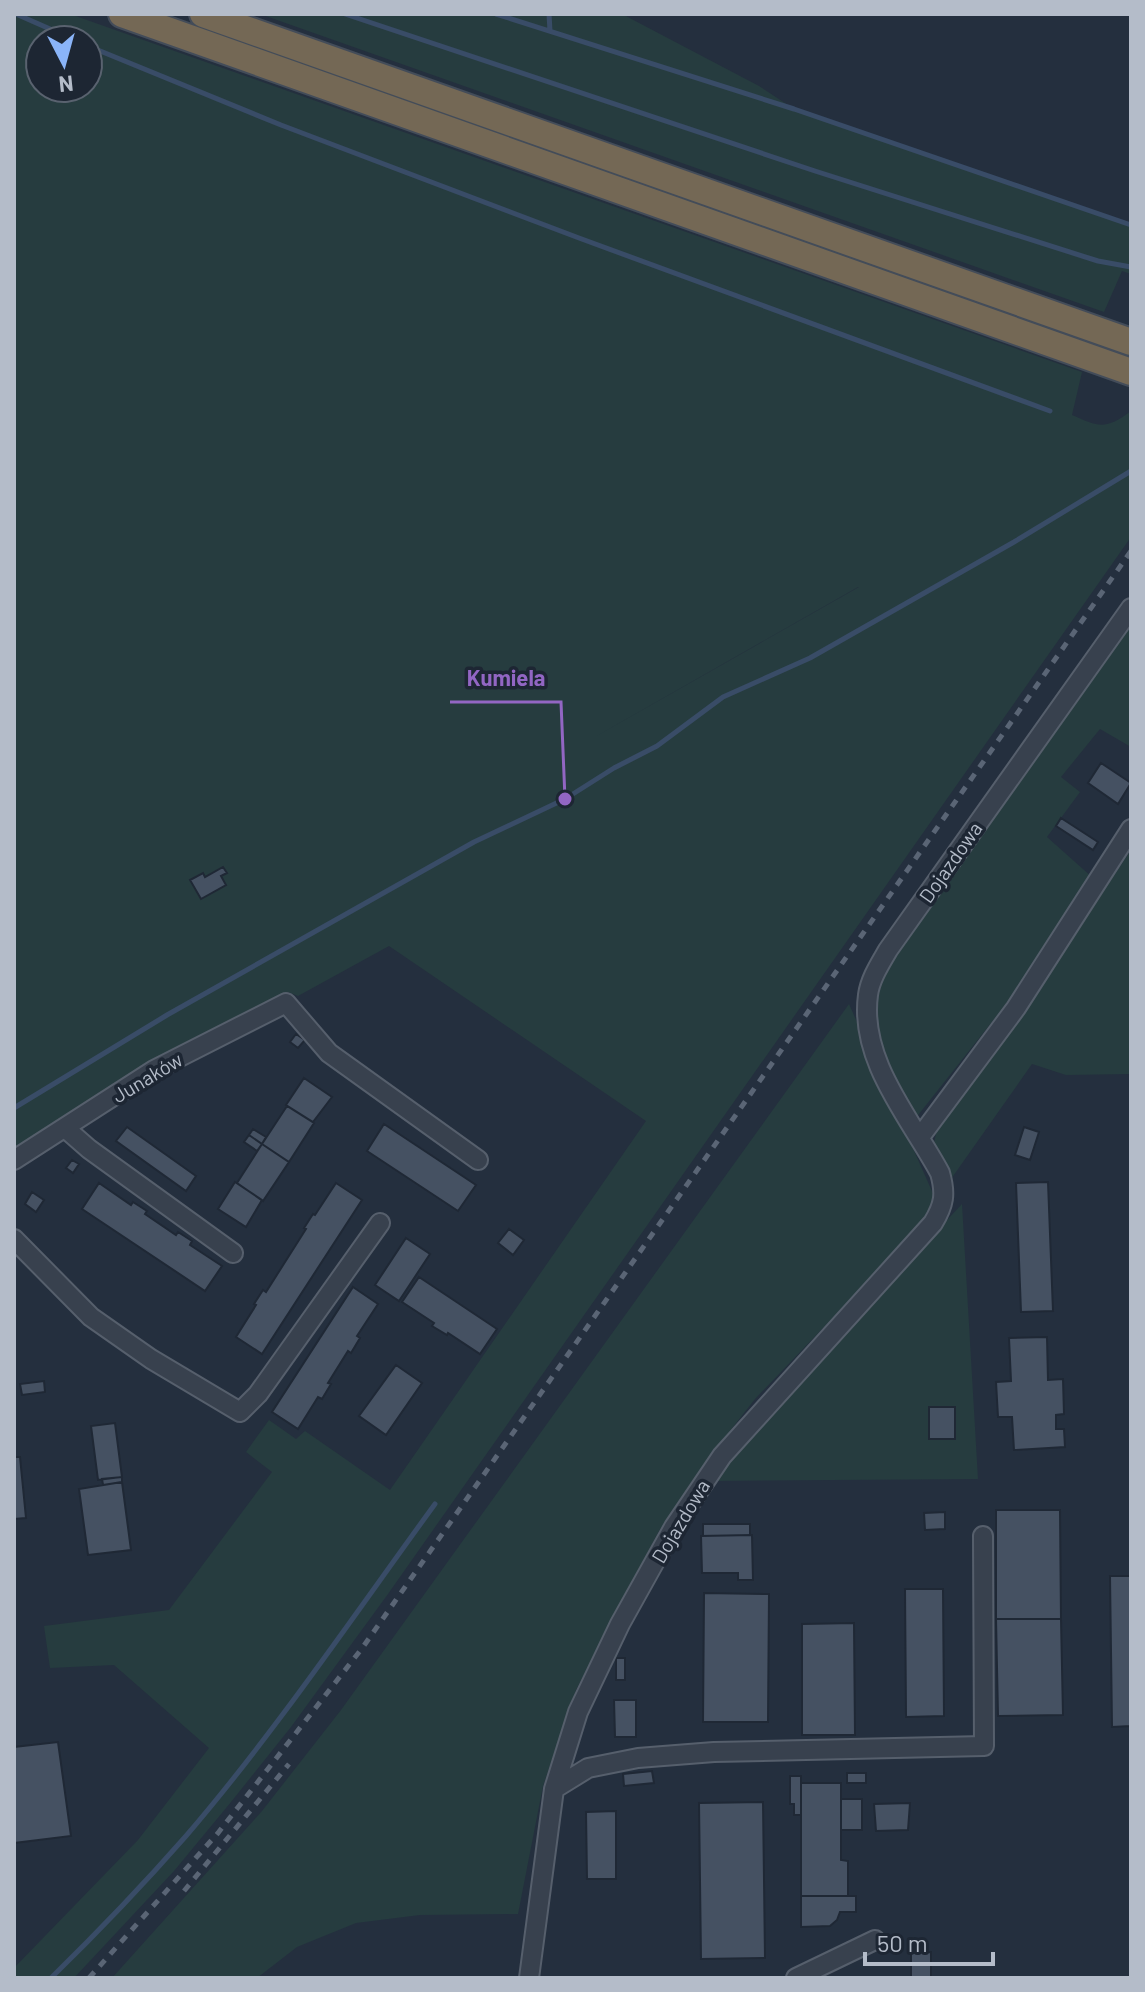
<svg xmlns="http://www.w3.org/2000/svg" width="1145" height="1992" viewBox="0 0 1145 1992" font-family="Barlow,sans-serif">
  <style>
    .green { fill: #263c3f; fill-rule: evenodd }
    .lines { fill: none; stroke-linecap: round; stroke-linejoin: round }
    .stream { stroke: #394c67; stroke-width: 5 }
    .building { fill: #455162; stroke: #1f2835; stroke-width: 2 }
    .minor-casing { stroke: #565f6c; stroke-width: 22 }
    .highway-casing { stroke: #434c59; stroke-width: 30 }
    .minor { stroke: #38414e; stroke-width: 18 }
    .highway { stroke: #746855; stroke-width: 26 }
    .rail { stroke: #5a6575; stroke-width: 5; stroke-dasharray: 8 8; stroke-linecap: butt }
    .labels { text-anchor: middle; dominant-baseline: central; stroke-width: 7; stroke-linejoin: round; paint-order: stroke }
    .street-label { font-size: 20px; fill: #b4bcc9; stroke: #1d2633 }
    .leader { fill: none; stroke: #9266c3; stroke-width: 3 }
    .callout-dot { fill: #9266c3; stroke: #1d2633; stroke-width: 3 }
    .callout-label { font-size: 22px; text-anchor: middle; font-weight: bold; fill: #9266c3; stroke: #1d2633; stroke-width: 7; stroke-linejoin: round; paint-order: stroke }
  </style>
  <rect width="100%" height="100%" fill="#242f3e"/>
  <!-- green -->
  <path class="green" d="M14 14H70L1082 372 1072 415C1099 427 1106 430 1131 411V537L388 1594 291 1727 231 1802 174 1871 74 1978H14V1968L138 1840 209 1748 114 1665 50 1668 44 1626 169 1610 272 1472 246 1452 269 1420 296 1439 305 1431 390 1490 646 1121 389 946 298 996 288 992 148 1065 14 1153ZM40 40H88V88H40ZM859 587 586 742 858 587Z
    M260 14H622L759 86 794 109 1131 225V274L1122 271 1104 312Z
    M1131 615V747L1100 729 1061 777 1080 792 1047 837 1093 878 1030 974 915 1119 874 1040 876 981Z
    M1131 850V1074L1066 1075 1032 1064 951 1179 934 1143 938 1124 1058 958Z
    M849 1004 939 1207 755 1399 704 1464 659 1531 576 1690 543 1786 518 1914 420 1915 356 1923 297 1947 257 1978H112L262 1811 341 1710Z
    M962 1204 978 1479 710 1481 758 1422Z"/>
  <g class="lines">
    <!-- stream -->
    <path class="stream" d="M16 14 75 40
      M345 14 815 171 1098 261 1131 267
      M496 14 794 109 1131 225
      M549 14 550 31
      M88 46 281 125 579 238 1050 411
      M14 1108 167 1015 474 842 565 799 614 768 657 746 723 697 810 658 1014 542 1131 471
      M51 1978C98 1932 143 1885 186 1836 276 1731 354 1615 435 1504"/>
  </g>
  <!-- building -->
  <path class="building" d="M1101 763 1131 783 1118 804 1088 783Z
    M1061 818 1098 842 1093 850 1056 826Z
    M223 867 227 873 221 876 226 885 201 899 190 880 203 873 205 877Z
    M296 1034 305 1040 298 1048 290 1042Z
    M304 1078 332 1097 313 1122 286 1105Z
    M287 1106 314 1123 289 1162 262 1144Z
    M384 1124 476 1185 458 1211 367 1151Z
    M127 1127 196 1176 186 1191 116 1141Z
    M1024 1127 1039 1132 1030 1160 1015 1155Z
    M253 1129 266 1137 262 1144 249 1135Z
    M249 1135 262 1144 257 1151 244 1142Z
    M262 1144 289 1162 263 1201 237 1183Z
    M72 1160 79 1164 73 1173 66 1168Z
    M235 1182 262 1200 246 1227 218 1209Z
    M1048 1182 1053 1311 1021 1312 1016 1183Z
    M99 1183 131 1205 133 1202 147 1211 145 1214 176 1235 178 1232 192 1241 190 1245 222 1266 205 1291 82 1209Z
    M336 1183 362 1200 262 1354 236 1337 256 1305 254 1304 263 1290 266 1292 306 1229 304 1228 313 1214 315 1215Z
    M32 1192 44 1200 36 1212 25 1204Z
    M509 1229 524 1240 513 1255 498 1243Z
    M406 1238 430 1254 399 1301 375 1285Z
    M419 1277 497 1329 480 1354 448 1333 447 1335 432 1326 434 1323 402 1302Z
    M353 1287 378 1304 357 1336 360 1338 351 1353 348 1351 328 1383 331 1384 322 1399 318 1397 298 1429 272 1412Z
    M1047 1337 1048 1380 1063 1379 1064 1414 1056 1415V1429H1064L1065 1447 1014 1450 1012 1417H998L996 1382 1011 1381 1009 1338Z
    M396 1365 422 1383 386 1435 359 1416Z
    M44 1381 45 1392 22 1395 20 1384Z
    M929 1407H955V1439H929Z
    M115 1423 122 1477 98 1480 91 1426Z
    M14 1457H20L26 1518 14 1519Z
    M122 1477V1482L103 1485 102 1479Z
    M122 1482 131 1550 88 1555 79 1489Z
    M996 1510H1060L1061 1619H996Z
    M945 1512V1529L925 1530 924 1513Z
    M703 1524H750V1535L703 1536Z
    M752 1535 753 1580H738V1573H702L701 1536Z
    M1110 1576H1131V1726L1112 1727Z
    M905 1589H943L944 1716 906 1717Z
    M704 1593 769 1594 768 1722H703Z
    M996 1619H1061L1063 1715 998 1716Z
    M854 1623 855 1735H802V1624Z
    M616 1658H625V1680H616Z
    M614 1700H636V1737H615Z
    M58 1742 71 1836 14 1843V1747Z
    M652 1771 654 1783 624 1786 623 1774Z
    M847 1773H866V1783H847Z
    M790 1776H801V1815H794V1804H790Z
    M801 1783H841V1860L848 1861V1896H801Z
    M841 1799H862V1830H841Z
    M763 1802 765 1958 701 1959 699 1803Z
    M910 1803 908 1830 876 1831 874 1804Z
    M616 1811V1879H587L586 1812Z
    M801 1896H856V1912H840L837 1920 830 1926 801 1927Z
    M931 1952V1978H911V1953Z"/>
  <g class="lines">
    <!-- minor casing -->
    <g class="minor-casing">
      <path id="minor" d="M65 1128 89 1149 233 1253
        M920 1137 1016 1008 1131 829
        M14 1160 154 1070 286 1003 329 1053 478 1160
        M14 1239 91 1317 151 1359 240 1412 258 1394 380 1223
        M554 1789 588 1768 638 1758 714 1752 984 1746 983 1536
        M529 1978 554 1789 578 1712 620 1624 674 1527 722 1456 933 1223C944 1205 946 1194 940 1173 911 1119 859 1061 868 995 870 979 880 964 888 950L1131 608
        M796 1978 875 1940"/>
    </g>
    <!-- highway casing -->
    <g class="highway-casing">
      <path id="highway" d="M122 14 1131 372
        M203 14 1131 342"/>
    </g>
    <!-- minor -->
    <use href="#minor" class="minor"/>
    <!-- highway -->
    <use href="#highway" class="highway"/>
    <!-- rail -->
    <path class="rail" d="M184 1891 289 1764
      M89 1978 218 1833 363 1647 1131 551"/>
  </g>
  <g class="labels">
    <!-- street labels -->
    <g class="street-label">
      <text transform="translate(950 862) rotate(-55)">Dojazdowa</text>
      <text transform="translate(147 1077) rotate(-31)">Junaków</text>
      <text transform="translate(680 1521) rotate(-59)">Dojazdowa</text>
    </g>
  </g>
  <!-- callouts -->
  <path class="leader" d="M565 799L561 702H450"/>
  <circle class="callout-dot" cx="565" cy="799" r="8"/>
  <g class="callout-label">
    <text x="506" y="686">Kumiela</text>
  </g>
  <!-- border -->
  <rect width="1145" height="1992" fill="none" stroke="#b4bcc9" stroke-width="32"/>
  <!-- north arrow -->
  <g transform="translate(64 64) rotate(174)"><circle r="38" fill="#1d2633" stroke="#59626f" stroke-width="2"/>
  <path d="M0-6L14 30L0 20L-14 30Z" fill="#8ab4f8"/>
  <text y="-12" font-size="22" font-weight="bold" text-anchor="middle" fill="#b4bcc9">N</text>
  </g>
  <!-- scale -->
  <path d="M865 1952v12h128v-12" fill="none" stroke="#b4bcc9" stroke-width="4"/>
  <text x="877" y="1952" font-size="24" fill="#b4bcc9" stroke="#1d2633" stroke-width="6" paint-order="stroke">50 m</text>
</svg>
